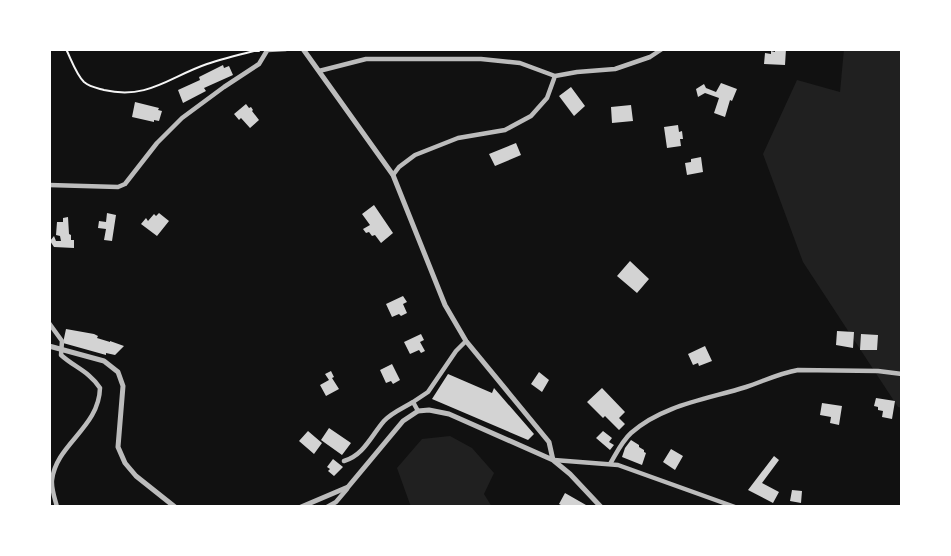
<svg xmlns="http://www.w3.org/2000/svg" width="951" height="556" viewBox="0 0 951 556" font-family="Overpass,sans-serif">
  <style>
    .green { fill: #202020 }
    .building { fill: #d3d3d3 }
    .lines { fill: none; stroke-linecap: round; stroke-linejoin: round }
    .path { stroke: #f5f5f5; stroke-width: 2 }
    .minor { stroke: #bcbcbc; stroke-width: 4.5 }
    .tertiary { stroke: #bcbcbc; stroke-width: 5 }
  </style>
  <rect width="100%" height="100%" fill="#111"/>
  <!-- green -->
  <path class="green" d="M844 49H902V408L898 407 803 262 763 154 797 80 840 92Z
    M450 436 472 448 494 473 484 494 492 507H411L397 468 422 439Z"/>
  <!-- building -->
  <path class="building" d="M775 49H786L785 65 764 64 765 53 771 54V51L775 52Z
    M223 65 224 68 229 66 233 75 204 88 206 91 183 103 178 90 200 80 199 77Z
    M721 83 737 89 732 101 730 100 725 117 714 113 719 98 705 93 698 97 696 89 704 84 706 88 716 92Z
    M571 87 585 106 574 116 559 96Z
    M135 102 159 108 158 110 162 111 159 121 154 120V122L132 117Z
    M246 104 249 108 251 107 253 110 252 111 259 120 250 128 241 118 239 120 234 114Z
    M631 105 633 121 612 123 611 107Z
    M678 125 679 132 682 131 683 139H680L681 146 667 148 664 127Z
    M516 143 521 155 495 166 489 154Z
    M701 157 703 172 687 175 685 163 691 162V159Z
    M374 205 393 233 381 243 375 235 372 236 369 232 366 233 363 229 370 225 362 214Z
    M107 213 116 215 112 241 104 240 106 229 98 228 99 221 106 222Z
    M159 213 169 221 157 236 141 224 146 218 148 221 154 214 156 216Z
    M68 217 69 234 71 235V240H74V248L54 247 50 241 54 236 56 241H61L60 236 56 235 57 222H63V218Z
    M630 261 649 279 637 293 617 276Z
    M403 296 407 302 403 304 407 313 401 316 399 314 392 317 386 304Z
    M66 329 94 334 98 336 97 338 110 342V341L124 346 115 355 106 353V355L63 343Z
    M837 331 854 332 853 348 836 345Z
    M421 334 424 340 420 342 425 351 421 353 419 350 410 354 404 342Z
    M861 334 878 335 877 350H860Z
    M705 346 712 361 699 366 698 363 693 365 688 354Z
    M392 364 400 380 393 384 391 381 386 383 380 370Z
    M331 371 334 377 332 378 339 389 326 396 320 385 329 380 325 374Z
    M539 372 549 380 542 392 531 384Z
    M448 374 492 393 494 388 534 434 528 440 432 399Z
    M602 388 625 412 619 418 625 424 619 430 605 416 603 418 587 402Z
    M876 398 895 401 892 419 882 417 883 411 878 410V407L874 406Z
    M822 403 842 406 839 425 830 423 831 417 820 415Z
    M329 428 351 443 342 455 321 440Z
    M308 431 322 443 314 454 299 441Z
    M603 431 612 438 609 442 614 445 610 450 596 438Z
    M631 440 639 445V447L644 450V452L646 453 642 465 622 457 625 448Z
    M671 449 683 456 675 470 663 462Z
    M774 456 779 460 762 483 779 492 773 503 748 490Z
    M333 459 343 467 334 476 328 471 330 469 327 467Z
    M792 490 802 491 801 503 790 501Z
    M565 493 586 505 585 507H565L559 504Z"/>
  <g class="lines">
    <!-- path -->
    <path class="path" d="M66 49C71 59 76 74 84 82 90 87 97 88 104 90 148 100 169 77 207 64 222 59 238 55 254 51H259"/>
    <!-- minor -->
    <path class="minor" d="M268 50 286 49
      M319 71 366 59H481L520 63 555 76
      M393 175 399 167 415 155 458 138 505 130 531 116 547 98 555 76 577 72 615 69 650 57 662 49
      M49 185 118 187 125 184 157 143 182 118 224 87 259 64 268 49
      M49 323 62 341 61 355C74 367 90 372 100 388 99 428 56 444 52 480 51 488 55 499 57 507
      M418 411 413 402 428 392 456 351 466 341
      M554 460 618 465 735 507
      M344 461C364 455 371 436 384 421 391 413 403 408 413 402
      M610 464C616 454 622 441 631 433 662 405 708 399 746 387 764 381 780 373 798 370L878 371 902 374
      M327 507 336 502 347 489"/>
    <!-- tertiary -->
    <path class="tertiary" d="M303 49 393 175 445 305 466 341 549 442 553 460
      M49 346 104 361 118 372 123 386 118 447 125 463 136 476 175 507
      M301 507 348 487 403 421 418 411 429 410 449 414 553 460 570 474 601 507"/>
  </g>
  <!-- border -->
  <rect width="951" height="556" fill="none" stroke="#ffffff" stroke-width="102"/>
</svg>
